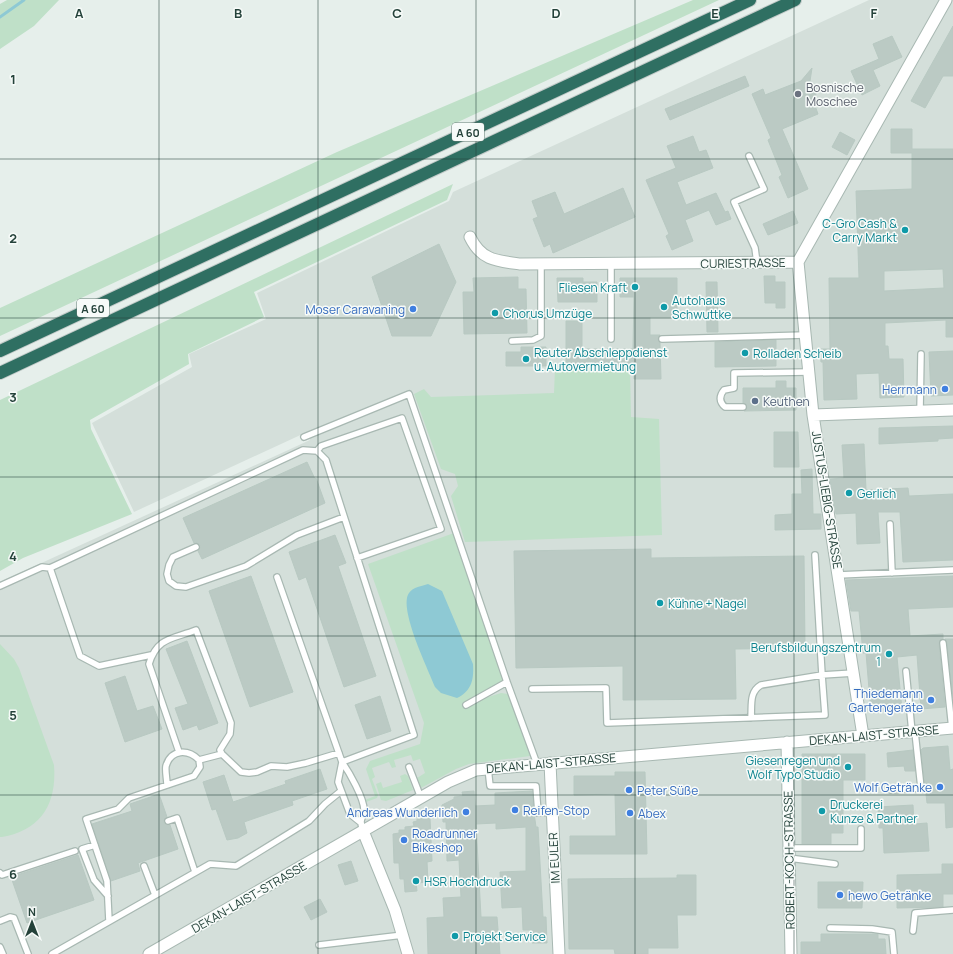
<svg xmlns="http://www.w3.org/2000/svg" width="953" height="954" viewBox="0 0 953 954" font-family="Manrope,sans-serif">
  <style>
    .built { fill: #d4dfda }
    .green { fill: #bfe0c8 }
    .water { fill: #8ec9d4 }
    .lines { fill: none; stroke-linecap: round; stroke-linejoin: round }
    .stream { stroke: #8ec9d4; stroke-width: 3 }
    .building { fill: #bbcac4; stroke: #b8c9c2; fill-rule: evenodd }
    .lane-casing { stroke: #a8b8b2; stroke-width: 8 }
    .street-casing { stroke: #a8b8b2; stroke-width: 13 }
    .highway-casing { stroke: #c2cac8; stroke-width: 14 }
    .lane { stroke: #fff; stroke-width: 5.5 }
    .street { stroke: #fff; stroke-width: 11 }
    .highway { stroke: #2f6f62; stroke-width: 12 }
    .grid { fill: none; stroke: #24423a; stroke-width: 1; stroke-opacity: 0.55 }
    .worship-dot { fill: #6b7280; stroke: #f7fbf9; stroke-width: 1.5 }
    .culture-dot { fill: #0f9aa8; stroke: #f7fbf9; stroke-width: 1.5 }
    .shop-dot { fill: #3f7fe0; stroke: #f7fbf9; stroke-width: 1.5 }
    .service-dot { fill: #5c6f8a; stroke: #f7fbf9; stroke-width: 1.5 }
    .labels { text-anchor: middle; dominant-baseline: central; stroke-width: 3; stroke-linejoin: round; paint-order: stroke }
    .shield { fill: #f7fbf9; stroke: #637a73; stroke-width: 1 }
    .shield-label { font-size: 11px; font-weight: bold; fill: #24423a }
    .worship-label { font-size: 12px; fill: #5b616d; stroke: #f7fbf9; text-anchor: start }
    .culture-label { font-size: 12px; fill: #0d838f; stroke: #f7fbf9; text-anchor: start }
    .street-label { font-size: 12px; fill: #24423a; stroke: #f7fbf9 }
    .shop-label { font-size: 12px; fill: #366cbe; stroke: #f7fbf9; text-anchor: end }
    .service-label { font-size: 12px; fill: #4e5e75; stroke: #f7fbf9; text-anchor: start }
    .grid-label { font-size: 13px; text-anchor: middle; font-weight: bold; fill: #24423a; stroke: #f7fbf9; stroke-width: 3; stroke-linejoin: round; paint-order: stroke }
  </style>
  <rect width="100%" height="100%" fill="#e6efeb"/>
  <!-- built -->
  <path class="built" d="M869 0H953V954H0V582L310 440 307 432 134 512 92 423 192 367 189 354 266 319 257 293 449 201 453 192Z"/>
  <!-- green -->
  <path class="green" d="M7 0H59L34 26 0 49V4Z
    M693 0H719L0 336V308L337 152Z
    M453 184 447 200 254 292 264 317 188 354 189 364 90 420 91 429 132 514 23 558 0 571V400Z
    M555 368H630L631 417 659 419 662 535 465 542 451 496 458 486 455 474 441 469 414 394 424 389 431 397 554 393Z
    M454 533 503 674V681L479 700 501 693 508 694 511 697 527 743 530 756 469 764 456 769 421 788 417 778 425 773 420 759 413 761 411 755 394 760 396 767 392 768 389 762 372 768 375 777 372 779 378 795 377 798 366 802 365 800 375 796 366 769 370 761 420 744 424 723 368 564Z
    M0 644 14 659 19 668 54 765C57 804 41 830 2 837H0Z
    M405 774 408 776 413 790 386 801 381 800 376 784 381 782 383 788 402 782 400 776Z"/>
  <!-- water -->
  <path class="water" d="M428 584 442 591 473 664C474 679 472 691 457 698L441 693 435 687C428 669 398 608 409 593 413 587 422 586 428 584Z"/>
  <g class="lines">
    <!-- stream -->
    <path class="stream" d="M0 17 24 0"/>
  </g>
  <!-- building -->
  <path class="building" d="M953 26V76H943L925 108 911 101Z
    M892 36 902 57 873 70 880 86 862 95 851 71 879 59 873 44Z
    M812 68 810 81 819 88 813 100 818 114 782 129 808 189 788 198 779 177 782 175 768 140 771 138 752 94 763 89 765 95 801 81Z
    M745 76 749 86 670 120 665 109Z
    M891 129H912V149H953V337H946V320L885 323V346H888L889 359H903L904 397 880 398 879 373 856 374 857 399 824 400 823 362H821L820 349H830L829 278H859L856 191 912 189V153H891ZM943 269 944 288 884 291V271Z
    M840 132 855 140 847 155 832 147Z
    M693 136 699 152 706 150 713 168 677 182 686 205 716 193 725 212 728 211 731 219 716 225 709 210 685 220 693 241 672 250 666 236 669 234 646 180 676 168 667 146Z
    M623 188 635 217 553 253 550 244 544 247 533 219 538 217 532 201 555 192 564 214Z
    M793 211 798 223 768 235 763 224Z
    M439 244 456 282 431 336H392L372 277Z
    M764 276H775V282H785V308H776V303H765Z
    M518 277V289H526L527 333 464 334 463 292H474L473 278Z
    M557 278H583V282H597V302H558Z
    M620 278H677V317H650V335H660L658 339 660 343 661 379H634V365H566V321H582V349H633L634 297H620Z
    M706 282H717L718 332H707Z
    M776 340V366L715 367V342Z
    M521 347H546V366H506V352H521Z
    M953 351V395L931 396 929 352Z
    M776 381H786V388H796V410L744 411 747 407 743 403V388H776Z
    M953 426V438L938 439V441L879 444V428Z
    M774 432H798L799 467H774Z
    M864 444 866 490 908 488 909 496 953 494V560L903 562 900 512H878L880 543 857 544 856 513 836 514 830 479 844 478 842 445Z
    M307 462 315 479 316 478 325 503 202 559 198 551 200 545 194 543 183 518Z
    M812 469 813 514H821V529L775 530V515L792 514V494H802L801 470Z
    M335 535 346 563 338 566 376 676 344 687 306 577 299 580 289 552Z
    M651 549V558L804 556 805 648 735 649 736 699 623 700V666L516 668 514 551Z
    M251 576 293 692 250 707 209 591Z
    M953 576V607L908 609 910 636 943 634V639L940 640 939 643 945 707 921 709 917 655 897 657 902 710 871 713 866 653H863L859 611H851L846 580Z
    M945 639H953V698L947 643Z
    M187 641 218 723 199 730 197 725 183 730 175 708 188 704 166 649Z
    M125 676 137 711 153 706 162 729 125 742 105 683Z
    M380 696 391 731 367 739 355 705Z
    M948 746 950 770 953 769V827L946 828 945 803H927L921 750 923 748Z
    M913 750 915 771H905L904 766 888 767 887 753Z
    M802 754H865V780H843V833H831V844H802Z
    M320 769 327 789 292 801 293 805 244 822 247 833 238 838 227 840 216 809 212 810 203 782 224 775 233 802 286 784 285 781Z
    M615 772H645L647 854H570V836H616L615 794 574 795V776H615Z
    M474 791 475 806 495 805V793L532 791 534 813 536 827H538L543 917H546L547 943H532L531 930H523L522 907 502 908 500 872 526 871V827L496 829V823L476 824 481 917H497L500 954H428L427 918 444 917 443 898 461 897 459 860 447 861 446 822H443L442 805 454 799V797L463 796 462 792Z
    M159 794 167 817 164 820V823L170 825 178 849 138 863 140 871 111 881 92 824 132 811 130 804Z
    M913 805 914 824 927 823 929 851 884 853 883 828H879L878 807Z
    M430 818 432 861 427 862 428 882 416 883 417 891 405 892 404 879H400L399 863H394L393 834 399 833V830H405V827L414 826 413 822 417 821V819Z
    M78 855 94 900 27 923 11 877Z
    M351 861 358 881 345 885 338 865Z
    M942 864H953V894H943V907L897 908V875L942 874Z
    M677 875H696V915H677L678 948H648V954H615L614 949H569L568 879 677 878Z
    M818 882H863L862 908H818Z
    M320 899 327 912 311 920 304 907Z
    M821 934H878V939H885L886 954H801V942H821Z"/>
  <g class="lines">
    <!-- lane casing -->
    <g class="lane-casing">
      <path id="lane" d="M749 156 764 189 734 202 755 248 757 263
        M611 339V265
        M662 339 805 335
        M512 341 533 340 541 336V265
        M743 407H725C719 402 719 396 724 390L734 388V373L809 372
        M920 411 921 354
        M304 437 409 394 507 682 537 764
        M317 451 321 446 402 418 441 529 357 558
        M890 524 892 573
        M196 547 173 557 169 565 167 574 169 581 176 586 186 587 246 566 297 535 344 517
        M815 555 822 675 854 673
        M50 568 80 656 99 666 151 655
        M838 575 953 570
        M277 577 342 762 338 782 350 814 360 822
        M0 586 42 567 50 568 303 450 317 451 326 460 414 735 342 762C349 772 364 798 364 810 364 820 358 816 363 831
        M943 643 952 729
        M906 671 912 732
        M532 689 606 688 607 723 825 715 822 675 761 685C749 692 752 705 751 718
        M466 705 507 682
        M179 752 149 664C157 637 173 639 196 630L231 723 230 734 220 750 222 754 241 772 249 773 257 772 271 766 287 767 306 763 339 753
        M199 760 222 754
        M409 767 421 798
        M488 768 490 786H536L538 813 552 812
        M891 790 921 788 915 732
        M168 821 177 818 195 872
        M95 845 82 849 94 880 108 896
        M789 848H861V829
        M789 858 835 864
        M144 866 155 895
        M0 873 2 875 75 851
        M0 921 10 917 14 918 28 954
        M109 921 107 881 86 819 118 809 129 798 194 776 200 767 199 760C188 749 171 749 166 766 165 771 167 779 167 785
        M830 928 872 929 892 932 894 954
        M913 931 915 913 953 910
        M319 945 403 935
        M0 947 3 954
        M52 954 210 864 236 866 309 821 325 804 341 791"/>
    </g>
    <!-- street casing -->
    <g class="street-casing">
      <path id="street" d="M470 237C481 260 496 261 520 264L798 262 946 0
        M798 262 813 415 863 736
        M813 415 953 410
        M787 742 791 954
        M550 763 559 954
        M363 831 395 910 408 954
        M149 954 448 782 476 770 953 728"/>
    </g>
    <!-- highway casing -->
    <g class="highway-casing">
      <path id="highway" d="M0 351 750 0
        M0 373 795 0"/>
    </g>
    <!-- lane -->
    <use href="#lane" class="lane"/>
    <!-- street -->
    <use href="#street" class="street"/>
    <!-- highway -->
    <use href="#highway" class="highway"/>
  </g>
  <!-- grid -->
  <path class="grid" d="M159 0V954M318 0V954M476 0V954M635 0V954M794 0V954M0 159H953M0 318H953M0 477H953M0 636H953M0 795H953"/>
  <!-- markers -->
  <circle class="worship-dot" cx="798" cy="94" r="4"/>
  <g class="culture-dot">
    <circle cx="905" cy="230" r="4"/>
    <circle cx="635" cy="287" r="4"/>
    <circle cx="664" cy="307" r="4"/>
    <circle cx="495" cy="313" r="4"/>
    <circle cx="745" cy="353" r="4"/>
    <circle cx="526" cy="359" r="4"/>
    <circle cx="849" cy="493" r="4"/>
    <circle cx="660" cy="603" r="4"/>
    <circle cx="889" cy="654" r="4"/>
    <circle cx="848" cy="767" r="4"/>
    <circle cx="822" cy="811" r="4"/>
    <circle cx="416" cy="881" r="4"/>
    <circle cx="455" cy="936" r="4"/>
  </g>
  <g class="shop-dot">
    <circle cx="413" cy="309" r="4"/>
    <circle cx="945" cy="389" r="4"/>
    <circle cx="931" cy="700" r="4"/>
    <circle cx="940" cy="787" r="4"/>
    <circle cx="629" cy="790" r="4"/>
    <circle cx="515" cy="810" r="4"/>
    <circle cx="466" cy="812" r="4"/>
    <circle cx="630" cy="813" r="4"/>
    <circle cx="404" cy="840" r="4"/>
    <circle cx="840" cy="895" r="4"/>
  </g>
  <circle class="service-dot" cx="755" cy="401" r="4"/>
  <g class="labels">
    <!-- shield labels -->
    <g class="shield">
      <rect x="452" y="123" width="32" height="18" rx="3"/>
      <rect x="77" y="299" width="32" height="18" rx="3"/>
    </g>
    <g class="shield-label">
      <text x="468" y="132">A 60</text>
      <text x="93" y="308">A 60</text>
    </g>
    <!-- worship labels -->
    <g class="worship-label">
      <text x="806" y="87">Bosnische<tspan x="806" dy="14">Moschee</tspan></text>
    </g>
    <!-- culture labels -->
    <g class="culture-label">
      <text x="897" y="223" text-anchor="end">C-Gro Cash &amp;<tspan x="897" dy="14">Carry Markt</tspan></text>
      <text x="627" y="287" text-anchor="end">Fliesen Kraft</text>
      <text x="672" y="300">Autohaus<tspan x="672" dy="14">Schwuttke</tspan></text>
      <text x="503" y="313">Chorus Umzüge</text>
      <text x="534" y="352">Reuter Abschleppdienst<tspan x="534" dy="14">u. Autovermietung</tspan></text>
      <text x="753" y="353">Rolladen Scheib</text>
      <text x="857" y="493">Gerlich</text>
      <text x="668" y="603">Kühne + Nagel</text>
      <text x="881" y="647" text-anchor="end">Berufsbildungszentrum<tspan x="881" dy="14">1</tspan></text>
      <text x="840" y="760" text-anchor="end">Giesenregen und<tspan x="840" dy="14">Wolf Typo Studio</tspan></text>
      <text x="830" y="804">Druckerei<tspan x="830" dy="14">Kunze &amp; Partner</tspan></text>
      <text x="424" y="881">HSR Hochdruck</text>
      <text x="463" y="936">Projekt Service</text>
    </g>
    <!-- street labels -->
    <g class="street-label">
      <text transform="translate(743 263) rotate(-1)">CURIESTRASSE</text>
      <text transform="translate(827 500) rotate(81)">JUSTUS-LIEBIG-STRASSE</text>
      <text transform="translate(874 735) rotate(-5)">DEKAN-LAIST-STRASSE</text>
      <text transform="translate(551 763) rotate(-5)">DEKAN-LAIST-STRASSE</text>
      <text transform="translate(554 858) rotate(-93)">IM EULER</text>
      <text transform="translate(789 860) rotate(-91)">ROBERT-KOCH-STRASSE</text>
      <text transform="translate(249 897) rotate(-30)">DEKAN-LAIST-STRASSE</text>
    </g>
    <!-- shop labels -->
    <g class="shop-label">
      <text x="405" y="309">Moser Caravaning</text>
      <text x="937" y="389">Herrmann</text>
      <text x="923" y="693">Thiedemann<tspan x="923" dy="14">Gartengeräte</tspan></text>
      <text x="932" y="787">Wolf Getränke</text>
      <text x="637" y="790" text-anchor="start">Peter Süße</text>
      <text x="523" y="810" text-anchor="start">Reifen-Stop</text>
      <text x="458" y="812">Andreas Wunderlich</text>
      <text x="638" y="813" text-anchor="start">Abex</text>
      <text x="412" y="833" text-anchor="start">Roadrunner<tspan x="412" dy="14">Bikeshop</tspan></text>
      <text x="848" y="895" text-anchor="start">hewo Getränke</text>
    </g>
    <!-- service labels -->
    <g class="service-label">
      <text x="763" y="401">Keuthen</text>
    </g>
  </g>
  <g class="grid-label">
    <text x="79" y="18">A</text>
    <text x="238" y="18">B</text>
    <text x="397" y="18">C</text>
    <text x="556" y="18">D</text>
    <text x="715" y="18">E</text>
    <text x="874" y="18">F</text>
    <text x="13" y="84">1</text>
    <text x="13" y="243">2</text>
    <text x="13" y="402">3</text>
    <text x="13" y="561">4</text>
    <text x="13" y="720">5</text>
    <text x="13" y="879">6</text>
  </g>
  <!-- north arrow -->
  <g transform="translate(32 922)" stroke="#f7fbf9" stroke-width="3" paint-order="stroke">
  <path d="M0-3L7 15L0 10L-7 15Z" fill="#24423a"/>
  <text y="-6" font-size="11" font-weight="bold" text-anchor="middle" fill="#24423a">N</text>
  </g>
</svg>
